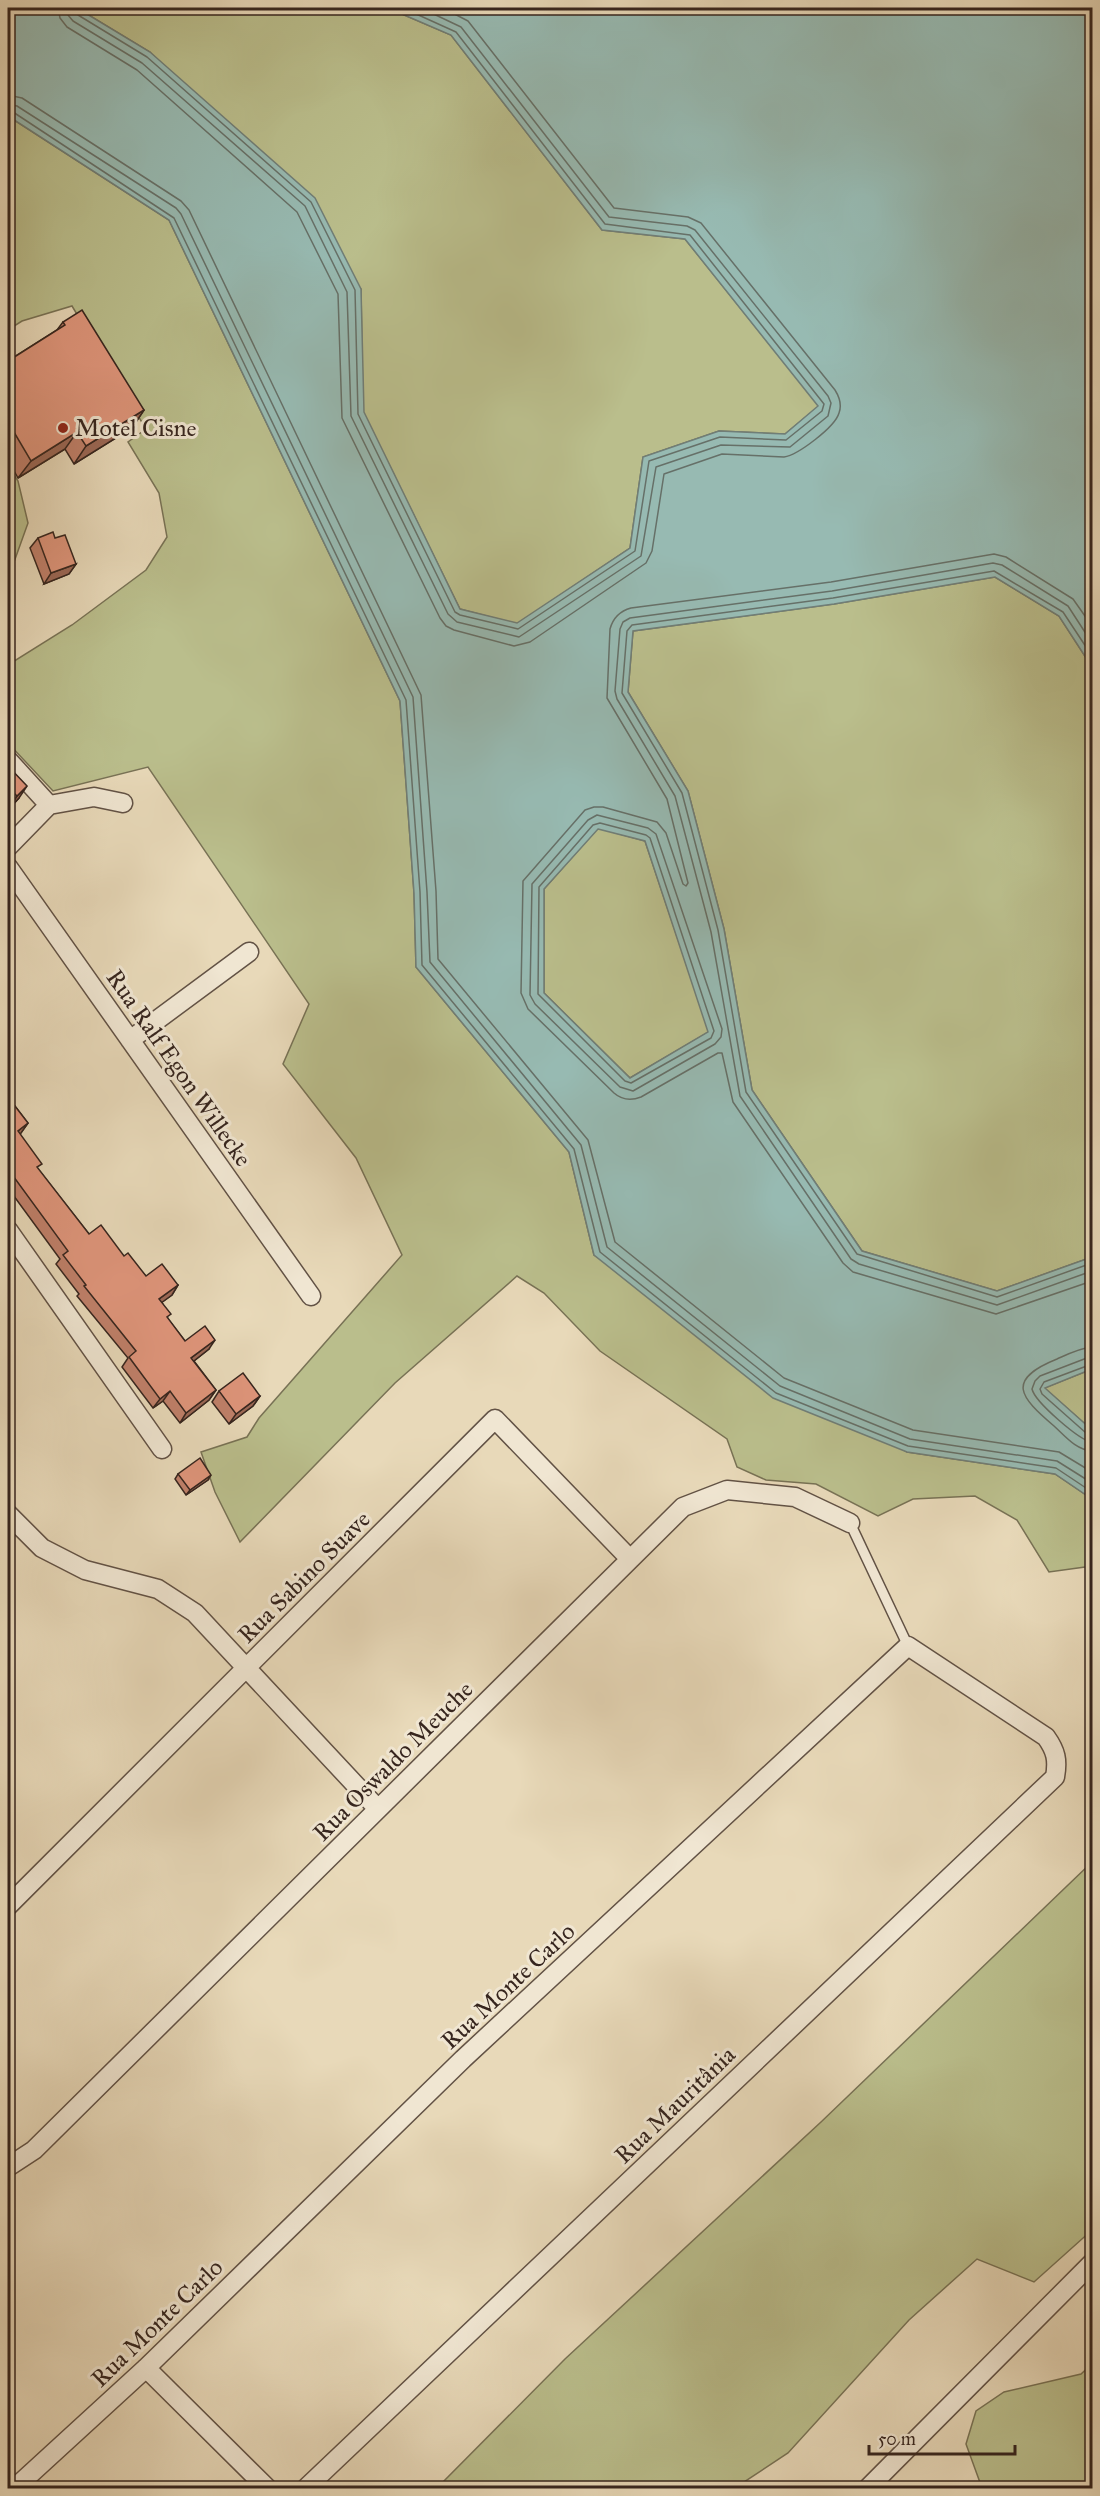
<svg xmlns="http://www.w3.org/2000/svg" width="1100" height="2496" viewBox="0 0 1100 2496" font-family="'IM FELL Great Primer',serif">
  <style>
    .green { fill: #babe8c; stroke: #787255; stroke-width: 1.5 }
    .water { fill: #97bab2; stroke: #707e77; stroke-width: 1.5; fill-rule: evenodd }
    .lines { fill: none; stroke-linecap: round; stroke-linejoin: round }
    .shore { stroke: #667068; stroke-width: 1.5 }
    .service-casing { stroke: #625245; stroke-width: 12 }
    .minor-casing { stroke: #625245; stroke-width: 21 }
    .service { stroke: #f0e6d2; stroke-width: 9 }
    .minor { stroke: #f0e6d2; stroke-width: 18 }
    .wall { fill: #c0806a; stroke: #36251e; stroke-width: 1.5 }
    .shaded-wall { fill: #9c6856; stroke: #36251e; stroke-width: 1.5 }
    .building { fill: #df957b; stroke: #36251e; stroke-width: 1.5 }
    .poi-dot { fill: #8f2418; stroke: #f0e6d2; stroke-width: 2 }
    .labels { text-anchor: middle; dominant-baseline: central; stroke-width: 6; stroke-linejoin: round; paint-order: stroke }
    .poi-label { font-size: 24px; fill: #36251e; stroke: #f0e6d2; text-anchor: start }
    .street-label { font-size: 24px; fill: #36251e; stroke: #f0e6d2 }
  </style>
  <rect width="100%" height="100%" fill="#e8d9b9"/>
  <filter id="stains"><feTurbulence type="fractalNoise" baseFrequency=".00333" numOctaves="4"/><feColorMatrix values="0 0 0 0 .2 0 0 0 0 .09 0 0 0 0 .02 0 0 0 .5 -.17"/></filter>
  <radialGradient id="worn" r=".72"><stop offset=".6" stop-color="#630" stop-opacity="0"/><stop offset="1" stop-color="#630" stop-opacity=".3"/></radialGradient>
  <!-- green -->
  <path class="green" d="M77 8H388L451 35 602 230 685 239 819 406 785 434 719 431 643 457 630 548 517 624 460 609 363 412 361 289 150 52Z
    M8 116 169 220 400 701 414 893 416 967 569 1152 594 1255 907 1452 1055 1474 1092 1499V1566L1049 1572 1017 1520 975 1496 913 1499 878 1516 816 1484 766 1480 737 1467 727 1439 600 1351 544 1293 517 1276 395 1383 240 1542 215 1492 201 1452 247 1437 259 1418 402 1255 356 1158 283 1064 309 1004 148 767 53 791 8 743V669L11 663 72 625 146 570 167 537 159 493 128 442 146 429 72 306 22 321 8 330Z
    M8 465 18 481 28 523 9 576Z
    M995 577 1059 616 1092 667V1257L997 1291 862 1251 752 1090 724 929 688 791 628 692 633 631 834 604Z
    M598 828 645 841 709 1032 630 1078 544 993V889Z
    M1092 1369V1430L1044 1388Z
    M1092 1862V2230L1034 2282 977 2259 909 2320 788 2453 735 2488H437L565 2359 821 2122Z
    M1092 2364V2488H982L966 2444 976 2411 1004 2392 1081 2374Z"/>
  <!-- water -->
  <path class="water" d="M8 8H77L150 52 315 198 361 289 364 412 460 609 517 623 630 548 643 457 719 431 785 434 818 406 685 239 602 230 451 35 388 8H1092V667L1059 616 995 577 834 604 633 631 628 692 688 791 724 929 752 1090 862 1251 997 1291 1092 1257V1369L1045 1388 1092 1430V1499L1055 1474 907 1452 773 1398 594 1255 569 1152 416 967 414 893 400 701 169 220 8 116ZM598 829 645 841 708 1032 630 1078 544 993V889Z"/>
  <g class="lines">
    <!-- shore -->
    <path class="shore" d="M58 8 60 18 67 27 137 70 297 212 338 294 342 418 440 618 446 626 454 630 514 646 530 642 646 563 652 551 664 474 722 454 784 457C798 455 835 427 839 413 842 405 840 398 835 390L701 223 688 217 614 208 468 21 443 8
      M67 8 68 15 73 21 142 63 305 206 347 292 351 416 448 614 457 622 519 637 641 556 656 467 721 445 790 447 828 416 831 403 828 396 695 230 687 226 609 217 461 27 421 8
      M75 8 78 15 147 57 311 202 355 290 358 414 455 612 460 615 518 629 635 551 649 461 720 437 786 440 822 411 824 404 690 235 605 224 456 32 403 8
      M8 95 22 98 181 201 189 210 421 695 436 891 438 959 588 1140 615 1242 784 1378 913 1430 1059 1452 1092 1472
      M8 104 17 106 176 208 181 214 413 697 427 892 430 962 581 1145 607 1247 780 1386 910 1439 1057 1461 1092 1483
      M8 111 13 112 174 218 406 700 420 892 422 965 574 1149 600 1252 776 1393 908 1446 1056 1468 1092 1492
      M1092 626 1073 599 1006 557 994 554 831 582 631 608C620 611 613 618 610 629L607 698 667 799 688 883 686 886 683 884 666 833 657 822 603 807H594L585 810 523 881 521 993 528 1009 614 1093C622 1100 631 1101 641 1097L718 1053H722L733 1102 843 1263 853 1272 996 1314 1092 1281
      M1092 643 1068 606 1002 565 993 563 832 591 630 618 623 622 620 629 615 691 617 699 675 796 711 932 740 1096 851 1259 859 1264 997 1305 1092 1271
      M1092 656 1063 612 994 571 833 598 632 625 627 631 622 693 682 793 718 930 746 1092 857 1254 997 1297 1092 1263
      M597 815 648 828 656 834 722 1029 721 1037 715 1044 633 1091 620 1087 535 1004 530 995 532 884 588 820Z
      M600 823 646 835 650 838 714 1031 711 1038 631 1083 625 1081 538 994 539 887 593 825Z
      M1092 1347C1080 1348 1068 1354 1057 1359 1005 1380 1020 1397 1054 1426 1065 1436 1076 1450 1092 1451
      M1092 1356 1040 1376 1035 1381 1032 1389C1035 1402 1080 1441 1092 1442
      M1092 1364 1044 1382 1040 1389 1042 1394 1086 1433 1092 1434"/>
    <!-- service casing -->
    <g class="service-casing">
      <path id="service" d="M850 1523 908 1646"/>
    </g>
    <!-- minor casing -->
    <g class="minor-casing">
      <path id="minor" d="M8 760 49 805
        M8 847 49 805 94 797 123 803
        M8 867 311 1296
        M130 1040 249 952
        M8 1230 162 1449
        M8 1514 42 1548 85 1570 158 1589 195 1613 378 1809
        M8 1906 495 1419 630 1559
        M8 2167 34 2150 683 1507 727 1490 795 1497 850 1523
        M146 2368 267 2488
        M15 2488 146 2368 463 2059 908 1646 1046 1737C1056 1751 1058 1760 1055 1777L306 2488
        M868 2488 1092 2263"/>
    </g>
    <!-- service -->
    <use href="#service" class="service"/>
    <!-- minor -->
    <use href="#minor" class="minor"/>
  </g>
  <!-- wall -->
  <path class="wall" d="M63 322 144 410 132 428 74 464 65 449 18 478 8 460V361L57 330Z
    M38 538H55L76 564 69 574 44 584 30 548Z
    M8 766 19 798 9 809 8 808Z
    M8 1097 28 1123 20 1134 38 1169 89 1234 124 1256 146 1276 178 1285 172 1295 162 1302 168 1319 185 1341 209 1349 194 1361 216 1390 209 1400 180 1423 163 1401 153 1408 122 1367 128 1358 77 1296 79 1294 56 1264 60 1259 8 1188Z
    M219 1391 260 1396 253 1406 229 1424 212 1402Z
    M178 1474 208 1480 186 1495 175 1479Z"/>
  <!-- shaded-wall -->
  <path class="shaded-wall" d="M144 410 132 428 74 464 86 446Z
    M77 432 65 449 18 478 31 461Z
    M76 564 69 574 44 584 51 573Z
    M27 786 19 798 9 809 17 796Z
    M28 1123 21 1133 11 1141 18 1131Z
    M178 1285 172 1295 153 1309 159 1299Z
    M215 1340 209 1349 185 1368 191 1358Z
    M216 1390 209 1400 180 1423 186 1413Z
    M170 1391 163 1401 153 1408 160 1399Z
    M260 1396 253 1406 229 1424 236 1414Z
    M211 1475 208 1480 186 1495 190 1490Z"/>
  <!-- building -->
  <path class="building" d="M82 310 144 410 86 446 77 432 31 461 8 422V361L65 325 63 322Z
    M53 532 55 538 65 535 76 564 51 573 38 538Z
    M8 766 27 786 17 796 13 792 8 798Z
    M8 1076 13 1083 8 1087Z
    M8 1097 28 1123 18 1131 42 1164 37 1167 89 1234 101 1225 124 1256 128 1253 146 1276 162 1264 178 1285 159 1299 171 1314 167 1317 185 1341 205 1326 215 1340 191 1358 216 1390 186 1413 170 1391 160 1399 129 1357 136 1351 84 1286 86 1285 63 1255 68 1251 8 1169Z
    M243 1373 260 1396 236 1414 219 1391Z
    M200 1458 211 1475 190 1490 178 1474Z"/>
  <!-- markers -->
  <circle class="poi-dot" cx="63" cy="428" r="6"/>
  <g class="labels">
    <!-- poi labels -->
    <g class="poi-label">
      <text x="75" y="428">Motel Cisne</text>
    </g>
    <!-- street labels -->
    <g class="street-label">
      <text transform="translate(179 1068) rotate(55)">Rua Ralf Egon Willecke</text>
      <text transform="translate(304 1577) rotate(-45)">Rua Sabino Suave</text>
      <text transform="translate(393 1761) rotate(-45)">Rua Oswaldo Meuche</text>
      <text transform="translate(508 1986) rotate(-43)">Rua Monte Carlo</text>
      <text transform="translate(675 2105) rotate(-44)">Rua Mauritânia</text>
      <text transform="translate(157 2323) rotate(-44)">Rua Monte Carlo</text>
    </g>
  </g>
  <!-- margin -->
  <rect width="1100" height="2496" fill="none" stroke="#e8d9b9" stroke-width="30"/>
  <rect x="9" y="9" width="1082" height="2478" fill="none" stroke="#36251e" stroke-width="3"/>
  <rect x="15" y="15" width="1070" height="2466" fill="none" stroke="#36251e" stroke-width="1.5"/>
  <!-- scale -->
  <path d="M869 2445v9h146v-9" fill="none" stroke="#36251e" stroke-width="3"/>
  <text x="878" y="2445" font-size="18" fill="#36251e" stroke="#f0e6d2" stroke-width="4.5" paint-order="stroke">50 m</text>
  <rect width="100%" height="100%" filter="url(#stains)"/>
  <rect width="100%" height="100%" fill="url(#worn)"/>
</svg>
